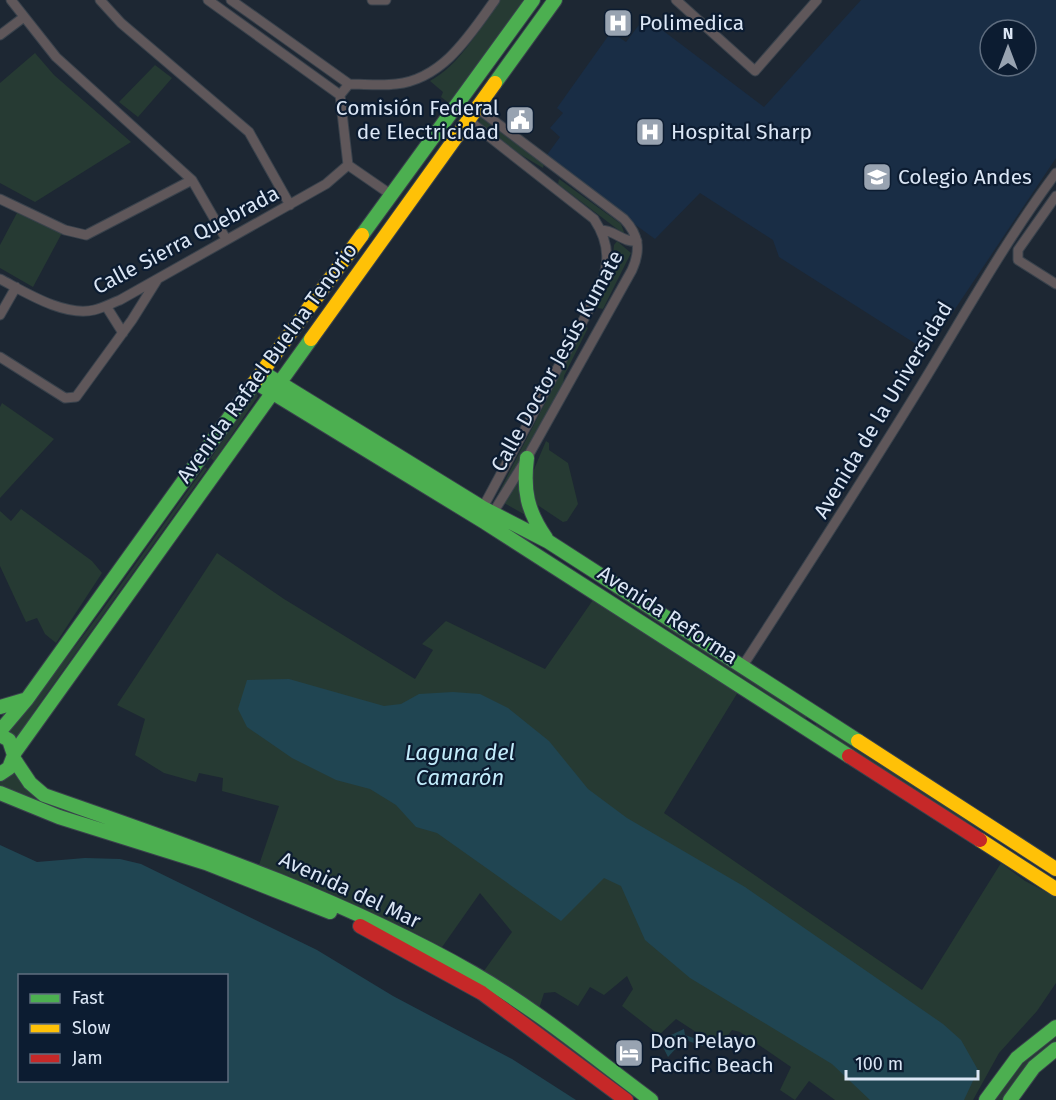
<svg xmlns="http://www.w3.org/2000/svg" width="1056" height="1100" viewBox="0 0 1056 1100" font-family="'Fira Sans',sans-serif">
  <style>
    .built { fill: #192d45; fill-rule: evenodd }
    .green { fill: #263a33 }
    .water { fill: #204552; fill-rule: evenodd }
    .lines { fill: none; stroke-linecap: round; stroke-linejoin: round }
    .street-casing { stroke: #39424c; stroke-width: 11 }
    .fast-casing { stroke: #39424c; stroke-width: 16 }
    .slow-casing { stroke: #39424c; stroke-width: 16 }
    .jam-casing { stroke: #39424c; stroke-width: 16 }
    .street { stroke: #5f575a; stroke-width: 9 }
    .fast { stroke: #4caf50; stroke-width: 14 }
    .slow { stroke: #ffc107; stroke-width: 14 }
    .jam { stroke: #c62828; stroke-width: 14 }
    .labels { text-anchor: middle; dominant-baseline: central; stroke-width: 4.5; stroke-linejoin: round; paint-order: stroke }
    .poi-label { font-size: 21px; fill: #dbe6f5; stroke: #0c1c31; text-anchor: start }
    .street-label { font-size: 21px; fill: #dbe6f5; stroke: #0c1c31 }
    .water-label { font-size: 22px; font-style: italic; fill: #c2ecfb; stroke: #0c1c31 }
  </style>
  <rect width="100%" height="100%" fill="#1d2733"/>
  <!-- built -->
  <path class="built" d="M861 0H1056V158L927 351 779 257 773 240 700 193 655 239 544 159 560 137 550 128 563 113 557 108 611 32 626 42 645 17 764 107ZM990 30H1026V66H990Z"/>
  <!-- green -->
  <path class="green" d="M499 0H525L449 103 441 97 443 92 430 81C461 64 479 29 499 0Z
    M35 53 54 75 131 142 35 202 0 183V83Z
    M155 65 172 78 138 117 119 102Z
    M480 117 544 164 543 168 513 150 479 124Z
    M559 179 621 224 625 235 558 184Z
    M18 211 62 233 33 287 0 268V245Z
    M617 241 631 253 603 309 598 308 596 302 612 267 614 245Z
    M585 326 588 328 564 376 563 387 500 496 496 498Z
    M256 392 258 396 214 461 211 458Z
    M2 403 54 439 0 498V407Z
    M546 441 549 443V450L568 463 578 504 567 521 563 522 536 504 532 474Z
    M205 467 207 469 35 710 15 743 2 733C78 652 139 557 205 467Z
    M519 475 529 517 504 503Z
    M21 509 92 561 102 573 56 643 45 634 37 618 26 622 0 566V511L11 521Z
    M217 553 284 599 415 679 433 650 422 644 446 621 545 669 593 600 738 692 664 813 922 990 1001 863 1025 881 1056 897V983L1037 1011 999 1053 973 1100H835L809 1081 795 1100 780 1090 791 1067 740 1032 732 1030 719 1047 676 1019 659 1035 622 1006 633 989 627 976 604 995 590 987 578 1006 555 992 544 993 538 1012 481 975 512 932 480 893 440 950 259 865 279 806 222 791 223 778 199 773 196 782 164 773 135 755 145 719 117 705Z
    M613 590 809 715 805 719 612 593Z
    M816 724 1003 841V843L967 822 959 821 813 729Z
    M15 771 127 833 0 790V777Z
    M1056 1035V1044L1006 1100H994L1026 1059Z"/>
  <!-- water -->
  <path class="water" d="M289 679 384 706 401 704 419 694 453 692 480 694 508 708 549 741 588 789 627 818 745 887 943 1024 961 1040 978 1070 964 1100H870L832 1064 690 978 645 940 621 886 604 878 561 921 437 833 416 827 396 805 370 789 336 780 292 758 247 727 238 709 247 680Z
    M0 845 37 862 85 858 120 859 141 864 317 950 393 996 512 1059 576 1100H0ZM20 976H226V1080H20Z
    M684 1029 685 1035 702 1041 703 1046 688 1041 680 1044 668 1057 663 1047 671 1035Z"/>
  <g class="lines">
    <!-- street casing -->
    <g class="street-casing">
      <path id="street" d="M11 0 56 57 192 180 226 239
        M100 0 121 23 249 132 290 205
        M208 0 340 95
        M231 0 349 84
        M372 0H386
        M676 0 755 71 817 0
        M0 35 24 17
        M349 84C364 84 381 86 396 84 443 79 470 35 495 0
        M349 84 340 95 348 165 390 194
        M477 108 624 219C639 235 641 250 632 270L527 458 491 516
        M468 120 594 219C614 249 608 272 593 302L481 511
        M1056 196 1018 250V260L1056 284
        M0 199 65 230 86 235 192 180
        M601 230C615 230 623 243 637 241
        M0 279C25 292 64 317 94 310 103 308 112 303 120 300L326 184 348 165
        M106 306 123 333
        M0 315 16 287
        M0 357 65 398 76 397 132 320 157 280
        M742 667C803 573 864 479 922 384 966 312 1006 240 1056 173"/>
    </g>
    <!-- fast casing -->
    <g class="fast-casing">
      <path id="fast" d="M495 83 555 0
        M362 235 533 0
        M262 372 483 508 549 542 858 741
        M255 382 486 523 849 756
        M527 458C523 490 527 511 546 538
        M0 707 24 700
        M0 731 27 699 254 383
        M0 735 9 740 14 755 9 768 0 774
        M15 752 311 339
        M14 759 30 783 44 795C192 847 336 895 473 973 536 1009 593 1057 651 1100
        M0 793 59 817 206 863 330 912
        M986 1100 1017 1058 1056 1027
        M1010 1100 1034 1067 1056 1049"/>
    </g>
    <!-- slow casing -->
    <g class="slow-casing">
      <path id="slow" d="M311 339 495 83
        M254 383 362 235
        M858 741 1056 869
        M980 840 1056 889"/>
    </g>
    <!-- jam casing -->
    <g class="jam-casing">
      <path id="jam" d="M849 756 980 840
        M360 926 482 993 626 1100"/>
    </g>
    <!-- street -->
    <use href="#street" class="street"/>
    <!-- fast -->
    <use href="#fast" class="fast"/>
    <!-- slow -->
    <use href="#slow" class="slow"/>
    <!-- jam -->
    <use href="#jam" class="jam"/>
  </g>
  <!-- icons -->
  <defs>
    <g id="hospital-square" transform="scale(1.5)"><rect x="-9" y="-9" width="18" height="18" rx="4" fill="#98a3b1" stroke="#0c1c31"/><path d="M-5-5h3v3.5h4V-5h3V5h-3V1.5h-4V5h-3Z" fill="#fff"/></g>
    <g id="civic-square" transform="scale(1.5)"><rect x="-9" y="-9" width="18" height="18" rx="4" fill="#98a3b1" stroke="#0c1c31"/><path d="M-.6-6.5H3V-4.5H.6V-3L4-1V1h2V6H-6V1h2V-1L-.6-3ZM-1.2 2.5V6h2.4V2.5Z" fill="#fff"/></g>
    <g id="school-square" transform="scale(1.5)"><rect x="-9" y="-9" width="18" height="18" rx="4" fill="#98a3b1" stroke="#0c1c31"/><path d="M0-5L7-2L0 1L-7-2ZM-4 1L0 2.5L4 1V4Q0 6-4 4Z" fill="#fff"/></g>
    <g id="hotel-square" transform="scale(1.5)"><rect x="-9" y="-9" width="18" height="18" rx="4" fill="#98a3b1" stroke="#0c1c31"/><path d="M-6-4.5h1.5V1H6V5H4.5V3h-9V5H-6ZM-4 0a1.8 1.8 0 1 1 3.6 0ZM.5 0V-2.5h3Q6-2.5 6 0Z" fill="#fff"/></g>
  </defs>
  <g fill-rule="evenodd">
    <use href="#hospital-square" x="618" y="23"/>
    <use href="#civic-square" x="520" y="120"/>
    <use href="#hospital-square" x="650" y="132"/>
    <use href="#school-square" x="877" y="177"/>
    <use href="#hotel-square" x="629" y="1053"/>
  </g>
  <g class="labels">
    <!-- poi labels -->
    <g class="poi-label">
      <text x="639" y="23">Polimedica</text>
      <text x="499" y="108" text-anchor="end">Comisión Federal<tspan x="499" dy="24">de Electricidad</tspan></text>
      <text x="671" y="132">Hospital Sharp</text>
      <text x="898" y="177">Colegio Andes</text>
      <text x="650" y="1041">Don Pelayo<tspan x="650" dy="24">Pacific Beach</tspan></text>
    </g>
    <!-- street labels -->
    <g class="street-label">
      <text transform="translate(186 240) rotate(-28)">Calle Sierra Quebrada</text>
      <text transform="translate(557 361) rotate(-61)">Calle Doctor Jesús Kumate</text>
      <text transform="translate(267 363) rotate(-54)">Avenida Rafael Buelna Tenorio</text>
      <text transform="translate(883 410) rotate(-59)">Avenida de la Universidad</text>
      <text transform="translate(668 615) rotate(33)">Avenida Reforma</text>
      <text transform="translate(350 890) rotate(25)">Avenida del Mar</text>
    </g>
    <!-- water labels -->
    <g class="water-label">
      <text x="460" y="752">Laguna del<tspan x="460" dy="25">Camarón</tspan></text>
    </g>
  </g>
  <!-- legend -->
  <rect x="18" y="974" width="210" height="108" fill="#0c1c31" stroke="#5f6d7f" stroke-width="1.5"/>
  <rect x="30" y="994" width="30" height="9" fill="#4caf50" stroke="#5f6d7f" stroke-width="1.5"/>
  <text x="72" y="1004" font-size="18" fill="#dbe6f5">Fast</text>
  <rect x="30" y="1024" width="30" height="9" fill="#ffc107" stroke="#5f6d7f" stroke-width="1.5"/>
  <text x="72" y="1034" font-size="18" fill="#dbe6f5">Slow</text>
  <rect x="30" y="1054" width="30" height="9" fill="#c62828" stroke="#5f6d7f" stroke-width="1.5"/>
  <text x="72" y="1064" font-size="18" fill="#dbe6f5">Jam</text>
  <!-- north arrow -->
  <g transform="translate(1008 48)"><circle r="28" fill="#0c1c31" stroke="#5f6d7f" stroke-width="1.5"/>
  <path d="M0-4.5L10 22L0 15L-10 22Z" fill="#98a3b1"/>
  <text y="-9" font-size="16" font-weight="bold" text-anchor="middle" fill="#dbe6f5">N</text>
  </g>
  <!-- scale -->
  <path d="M846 1070v9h132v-9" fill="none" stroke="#dbe6f5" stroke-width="3"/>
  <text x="855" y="1070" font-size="18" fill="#dbe6f5" stroke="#0c1c31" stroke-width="4.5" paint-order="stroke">100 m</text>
</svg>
